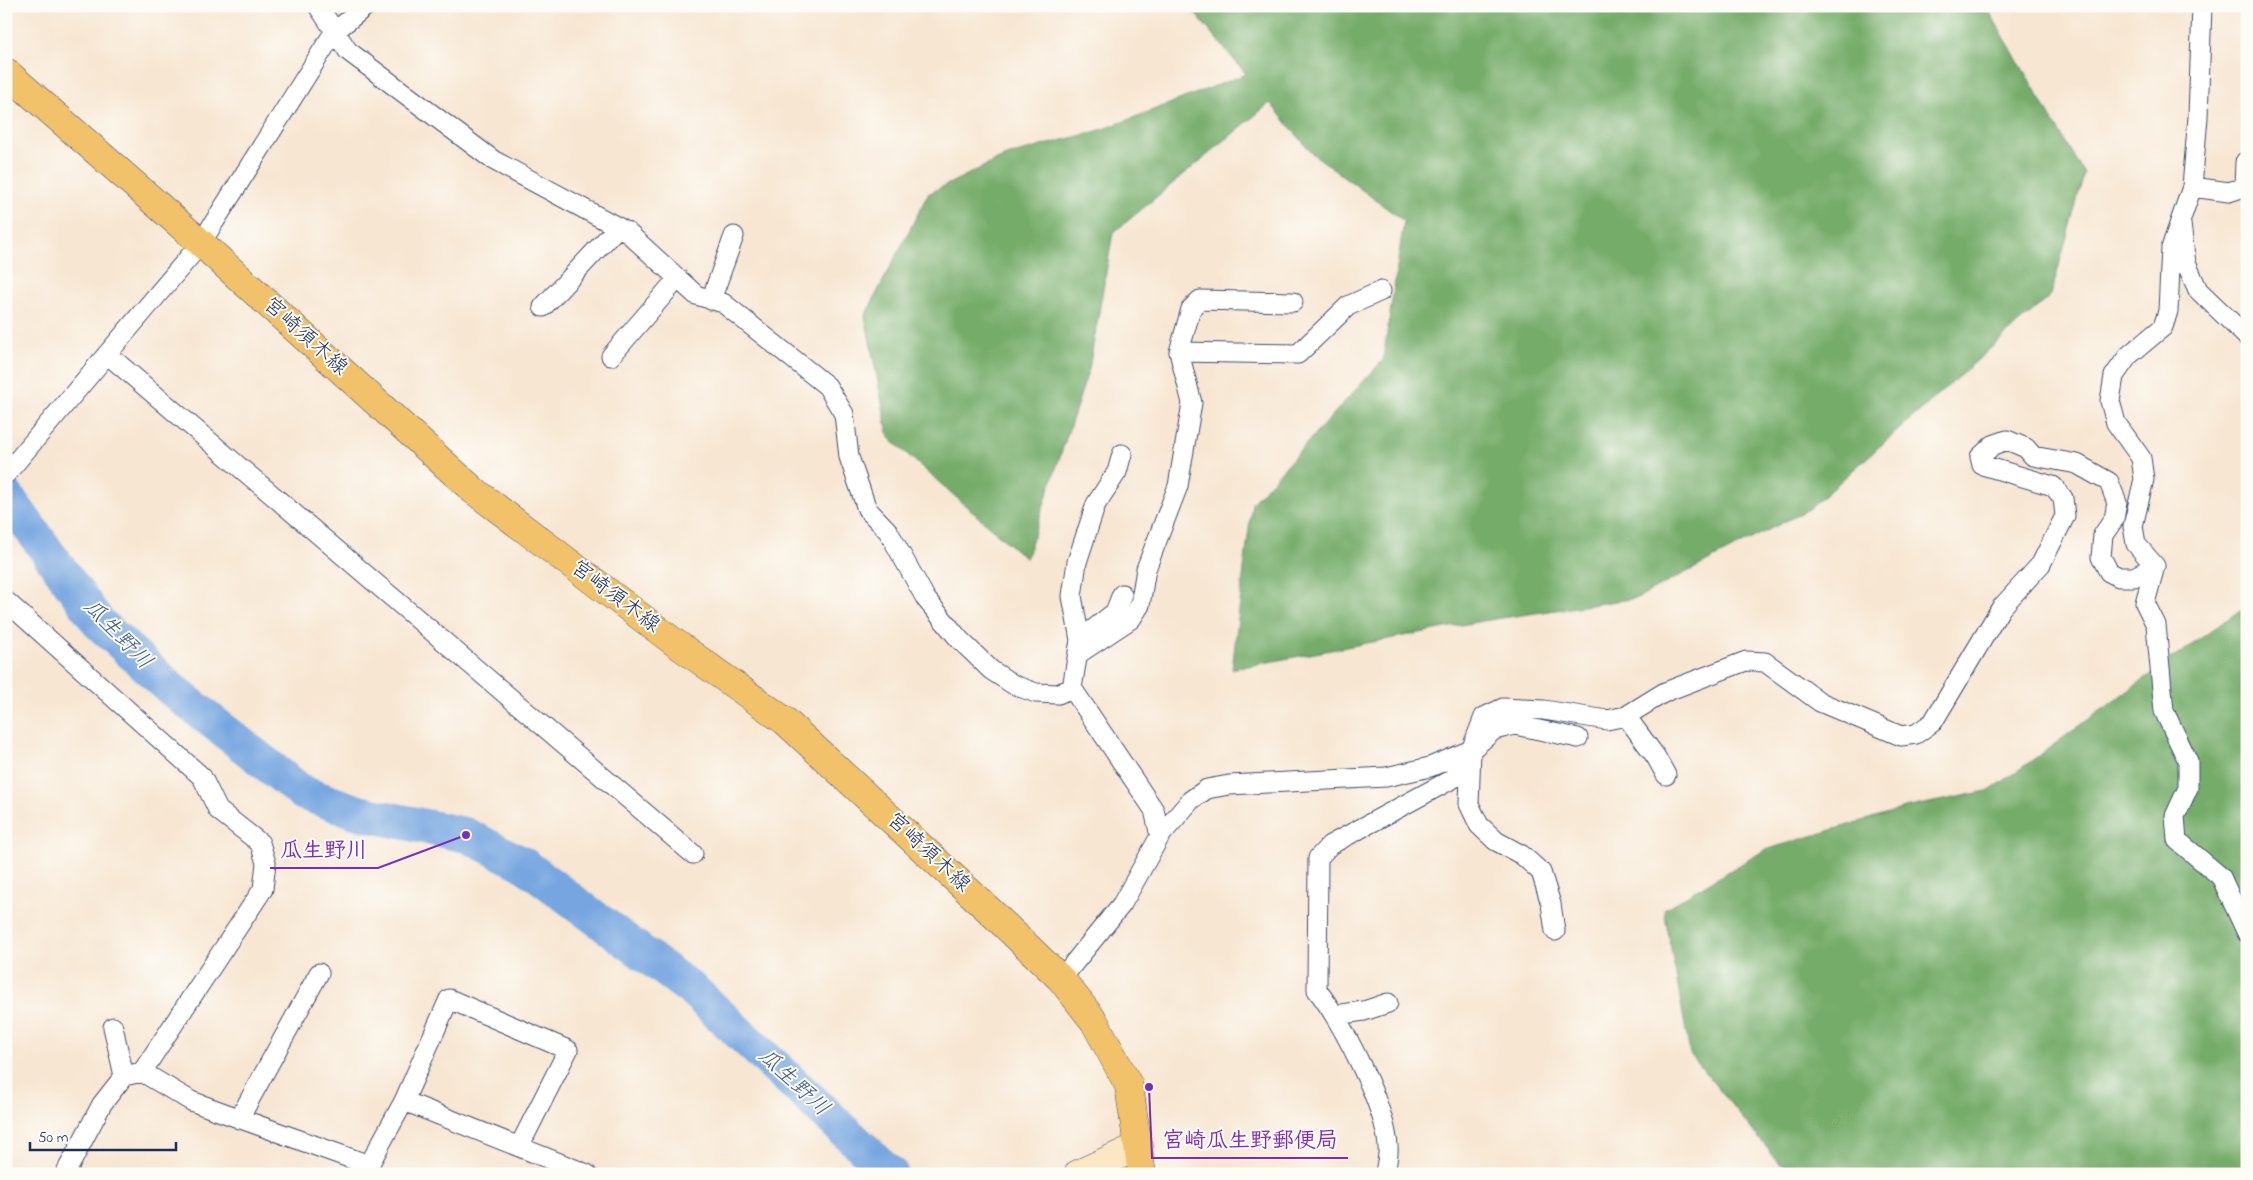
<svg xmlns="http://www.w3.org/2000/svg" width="2253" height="1180" viewBox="0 0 2253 1180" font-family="'Indie Flower','Klee One',sans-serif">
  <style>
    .forest { fill: #74ac69; stroke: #486e64 }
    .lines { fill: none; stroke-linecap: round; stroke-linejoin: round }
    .river { stroke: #76a6e0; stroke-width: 35 }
    .minor-casing { stroke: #3c4a6f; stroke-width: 21 }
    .secondary-casing { stroke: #3c4a6f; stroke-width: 29 }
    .primary-casing { stroke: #3c4a6f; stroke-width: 29 }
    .minor { stroke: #fff; stroke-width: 19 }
    .secondary { stroke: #fae7c3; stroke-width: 28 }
    .primary { stroke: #f2c26a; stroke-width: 28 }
    .labels { text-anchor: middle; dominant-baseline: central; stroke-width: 4; stroke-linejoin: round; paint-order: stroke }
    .street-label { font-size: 21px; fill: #1b2f5e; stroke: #fdfcf7 }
    .water-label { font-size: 22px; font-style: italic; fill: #3b598c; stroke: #fdfcf7 }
    .leader { fill: none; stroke: #7b2cbf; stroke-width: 2 }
    .callout-dot { fill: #7b2cbf; stroke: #fdfcf7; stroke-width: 2 }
    .callout-label { font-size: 22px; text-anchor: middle; font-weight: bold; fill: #7b2cbf; stroke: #fdfcf7; stroke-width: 4; stroke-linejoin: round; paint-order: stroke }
  </style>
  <rect width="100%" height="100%" fill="#fdfcf7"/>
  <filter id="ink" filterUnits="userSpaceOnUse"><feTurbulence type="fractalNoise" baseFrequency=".02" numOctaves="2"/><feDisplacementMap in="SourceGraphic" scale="10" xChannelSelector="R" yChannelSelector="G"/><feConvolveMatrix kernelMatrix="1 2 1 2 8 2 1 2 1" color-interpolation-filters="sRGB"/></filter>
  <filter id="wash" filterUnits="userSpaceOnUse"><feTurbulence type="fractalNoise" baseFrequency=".0096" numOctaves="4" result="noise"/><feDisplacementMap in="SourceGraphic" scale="20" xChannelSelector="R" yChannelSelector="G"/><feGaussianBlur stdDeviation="1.12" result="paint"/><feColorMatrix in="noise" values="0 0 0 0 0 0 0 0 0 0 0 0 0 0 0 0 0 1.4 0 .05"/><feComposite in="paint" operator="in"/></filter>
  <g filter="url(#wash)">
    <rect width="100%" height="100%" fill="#f7e6d1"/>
    <!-- forest -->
    <path class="forest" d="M1183 6H1986L2084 174 2051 295 1809 509 1637 598 1482 621 1232 669 1252 503 1383 360 1404 221 1312 153 1270 103 1113 233 1089 369 1026 559 889 438 865 316 928 194 1005 156 1104 129 1246 74 1193 11Z
      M2247 605V1174H1816L1780 1164 1690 1054 1664 909 1765 850 1905 808 1991 790Z"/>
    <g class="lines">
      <!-- river -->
      <path class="river" d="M6 495 99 623 171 689 303 793 360 813 466 835 523 864 695 992 891 1174"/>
    </g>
  </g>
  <g filter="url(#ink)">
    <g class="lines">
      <!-- minor casing -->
      <g class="minor-casing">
        <path id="minor" d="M318 6 348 51 493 160 627 232 696 295 723 303 827 386 844 414 849 457 867 509 888 531 926 599 959 639 991 670 1014 685 1036 693 1058 694 1072 688 1154 810 1160 836
          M2192 187 2229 192 2244 187 2245 162
          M2181 224 2186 263 2198 290 2247 337
          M711 300 734 236
          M543 307 618 227
          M1179 352 1298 354 1348 306 1381 291
          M107 354 693 854
          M611 356 678 278
          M6 474 201 243 334 32 366 6
          M2155 566 2136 544 2133 526 2144 479 2141 458 2116 423 2110 401 2114 376 2128 356 2163 327 2168 311 2171 248 2192 187 2198 117 2202 6
          M2155 566 2145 603 2156 625 2164 711 2188 761V788L2175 816 2177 840 2221 877 2247 933
          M6 601 202 777 218 810 260 843 266 863 263 889 142 1072 124 1076 102 1104 65 1174
          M1080 640 1115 612 1122 594
          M1078 654 1131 619 1140 605 1146 569 1178 486 1192 403 1179 352 1191 309 1200 300 1293 302
          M1072 688 1080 640 1072 596 1077 562 1096 504 1117 472 1122 454
          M1626 716 1656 757 1666 775
          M1471 751 1469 804 1479 825 1496 841 1522 855 1541 872 1551 904 1555 931
          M1061 979 1122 904 1160 836 1191 800 1207 789 1229 785 1386 777 1430 767 1471 750 1494 730 1515 725 1578 738
          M1335 1015 1364 1011 1388 1003
          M113 1027 124 1076
          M142 1072 191 1101 369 1165 368 1174
          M404 1101 587 1174
          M239 1119 319 973
          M369 1165 404 1101 449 999 568 1050 519 1147
          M1385 1174C1386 1165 1389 1155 1388 1147 1386 1107 1342 1022 1317 990L1318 858 1330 845 1454 778 1471 750 1484 717 1503 708 1544 710 1607 720 1626 716 1665 692 1746 661 1765 662 1820 702 1901 736 1916 734 1933 722 2001 608 2041 564 2065 516 2063 498 2053 486 1982 465 1980 457 1993 445 2007 440 2026 448 2033 456 2077 464 2109 482 2117 503 2114 519 2103 535 2101 557 2109 572 2119 577H2134L2155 566"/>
      </g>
      <!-- secondary casing -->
      <g class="secondary-casing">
        <path id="secondary" d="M1078 1174 1139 1146"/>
      </g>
      <!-- primary casing -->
      <g class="primary-casing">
        <path id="primary" d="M6 72 201 243 473 490 674 642 785 721 990 911 1061 979 1094 1021 1129 1086 1142 1174"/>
      </g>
      <!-- minor -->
      <use href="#minor" class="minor"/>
      <!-- secondary -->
      <use href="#secondary" class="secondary"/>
      <!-- primary -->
      <use href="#primary" class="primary"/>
    </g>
  </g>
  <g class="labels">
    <!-- street labels -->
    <g class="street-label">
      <text transform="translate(305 337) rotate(42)">宮崎須木線</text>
      <text transform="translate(615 597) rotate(37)">宮崎須木線</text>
      <text transform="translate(928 853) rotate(43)">宮崎須木線</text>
    </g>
    <!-- water labels -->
    <g class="water-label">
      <text transform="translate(117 635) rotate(46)">瓜生野川</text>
      <text transform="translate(793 1083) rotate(43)">瓜生野川</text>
    </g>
  </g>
  <!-- callouts -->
  <path class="leader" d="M466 835L378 868H270M1149 1087L1152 1158H1348"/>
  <g class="callout-dot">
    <circle cx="466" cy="835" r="5"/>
    <circle cx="1149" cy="1087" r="5"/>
  </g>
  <g class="callout-label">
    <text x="324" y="857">瓜生野川</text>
    <text x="1250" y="1147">宮崎瓜生野郵便局</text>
  </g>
  <!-- margin -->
  <rect width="2253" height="1180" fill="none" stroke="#fdfcf7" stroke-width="25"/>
  <!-- scale -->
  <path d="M30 1142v8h146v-8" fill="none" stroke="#1b2f5e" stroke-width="2.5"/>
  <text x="38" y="1142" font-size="15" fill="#1b2f5e" stroke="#fdfcf7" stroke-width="4" paint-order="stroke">50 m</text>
</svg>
